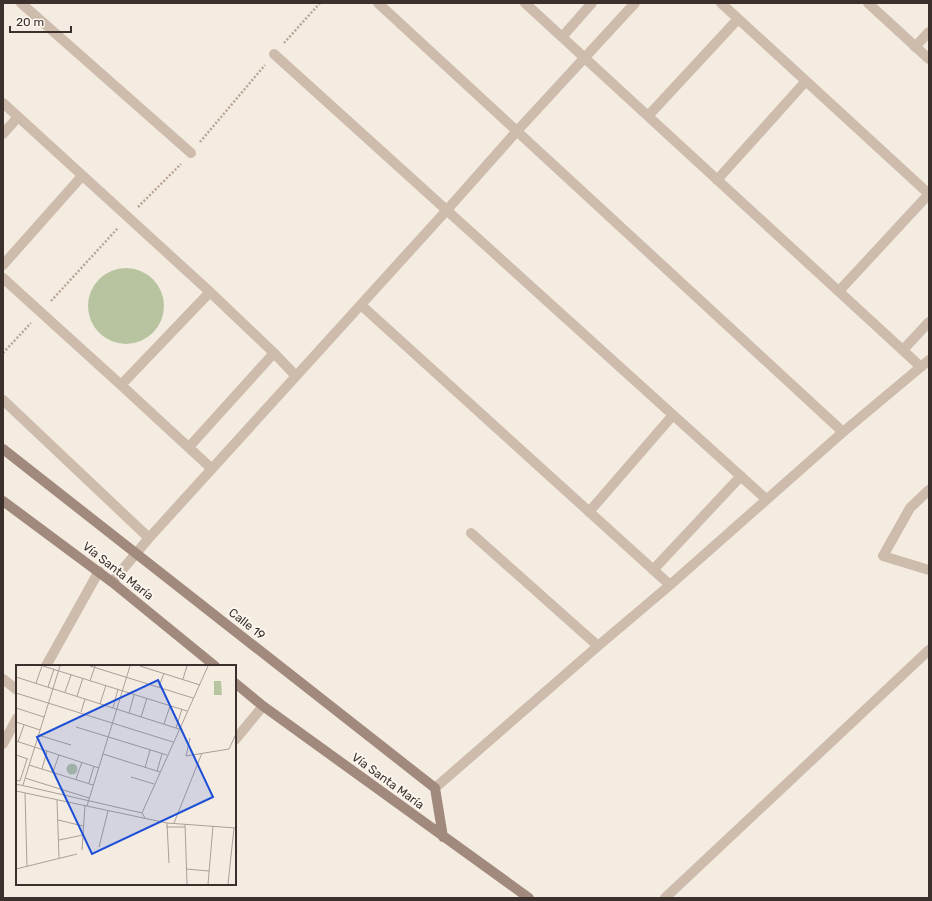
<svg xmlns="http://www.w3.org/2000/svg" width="932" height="901" viewBox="0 0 932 901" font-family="Rubik,sans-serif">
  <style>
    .green { fill: #b8c4a0 }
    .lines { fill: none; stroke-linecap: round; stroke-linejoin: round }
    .path { stroke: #b9a596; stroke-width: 2.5; stroke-dasharray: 2 2; stroke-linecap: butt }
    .minor { stroke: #cdbbac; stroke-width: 10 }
    .secondary { stroke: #a18a7d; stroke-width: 10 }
    .labels { text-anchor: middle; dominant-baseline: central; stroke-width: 4; stroke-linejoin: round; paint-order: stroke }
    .street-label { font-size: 12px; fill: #3b302b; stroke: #fbf5ee }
    .inset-road { fill: none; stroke: #aaa098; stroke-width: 1 }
    .view { fill: #1d4ed8; fill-opacity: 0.15; stroke: #1d4ed8; stroke-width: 2 }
    .inset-edge { fill: none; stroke: #3b302b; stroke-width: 2 }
  </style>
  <rect width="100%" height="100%" fill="#f4ebe1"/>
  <!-- green -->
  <path class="green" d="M88 306a38 38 0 1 1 76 0a38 38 0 1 1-76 0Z"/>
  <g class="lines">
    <!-- path -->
    <path class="path" d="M284 43 320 3
      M200 142 265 65
      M138 207 181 164
      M51 301 118 228
      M3 353 31 323"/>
    <!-- minor -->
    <path class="minor" d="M21 3 191 153
      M378 3 843 432
      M525 3 921 367
      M721 3 929 194
      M868 3 929 59
      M562 37 592 3
      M915 47 929 32
      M274 54 766 499
      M3 103 210 292 274 353 296 376
      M648 116 738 19
      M3 134 18 117
      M717 180 806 81
      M3 265 82 176
      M3 278 121 385 212 469
      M839 291 929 194
      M361 305 670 585
      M903 350 929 322
      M121 385 210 292
      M3 400 149 538
      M189 447 274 353
      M929 490 910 508 883 556 929 570
      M589 512 673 415
      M471 533 598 646
      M653 570 741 476
      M112 582 149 538 446 211 517 131 635 3
      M46 666 99 571
      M3 679 17 690
      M235 740 263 706
      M3 744 17 718
      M435 788 598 646 670 585 843 432 929 360
      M665 898 929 650"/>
    <!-- secondary -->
    <path class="secondary" d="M3 449 435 788 443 837
      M3 501 112 582 215 666
      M235 683 263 706 529 898"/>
  </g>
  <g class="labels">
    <!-- street labels -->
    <g class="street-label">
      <text transform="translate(118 571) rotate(38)">Vía Santa María</text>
      <text transform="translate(247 624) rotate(38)">Calle 19</text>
      <text transform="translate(388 781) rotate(36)">Vía Santa María</text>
    </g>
  </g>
  <!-- overview -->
  <g transform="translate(16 665)">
    <rect width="220" height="220" fill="#f4ebe1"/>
    <path d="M198 16H205L206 30H198ZM50.5 104a5.5 5.5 0 1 1 11 0a5.5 5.5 0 1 1-11 0Z" fill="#b8c4a0"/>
    <path class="inset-road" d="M27 1 171 46M74 1 177 33M124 1 184 20M0 12 163 64M167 14 171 1M74 16 79 1M20 18 26 1M32 22 38 4M143 22 148 8M49 27 55 10M0 28 157 77M61 31 67 13M84 39 90 20M0 43 28 52M97 43 102 24M65 47 69 34M113 48 118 30M125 52 131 33M0 57 24 65M148 59 154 41M60 62 151 90M160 63 166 44M22 70 55 80M174 73 170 91 213 84 220 69M0 76 83 103M2 77 8 60M87 89 144 107M0 90 12 94M13 100 77 120M129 103 134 85M26 104 31 86M141 106 146 89M37 107 43 90M115 112 138 119M9 113 73 133M60 114 66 97M0 115 4 116 11 94M73 118 78 101M0 119 126 148 129 153M7 120 44 1M0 126 151 158 220 163M9 128 11 201M41 135 43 193M71 141 114 1M126 148 192 1M42 155 67 161M151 158 153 198M158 158 186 88M169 159 171 219M150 162H169M43 175 67 170M83 182 92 146M66 185 69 140M0 204 61 189M170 204 193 206M192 219 197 161M212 219 218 163"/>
    <path class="view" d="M142 15 197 132 76 189 21 72Z"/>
    <rect width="220" height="220" class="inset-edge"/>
  </g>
  <!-- border -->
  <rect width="932" height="901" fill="none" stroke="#3b302b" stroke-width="8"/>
  <!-- scale -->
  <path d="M10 26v6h61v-6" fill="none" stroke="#3b302b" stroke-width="2"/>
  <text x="16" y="26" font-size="12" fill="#3b302b" stroke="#fbf5ee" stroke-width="3" paint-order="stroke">20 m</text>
</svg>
